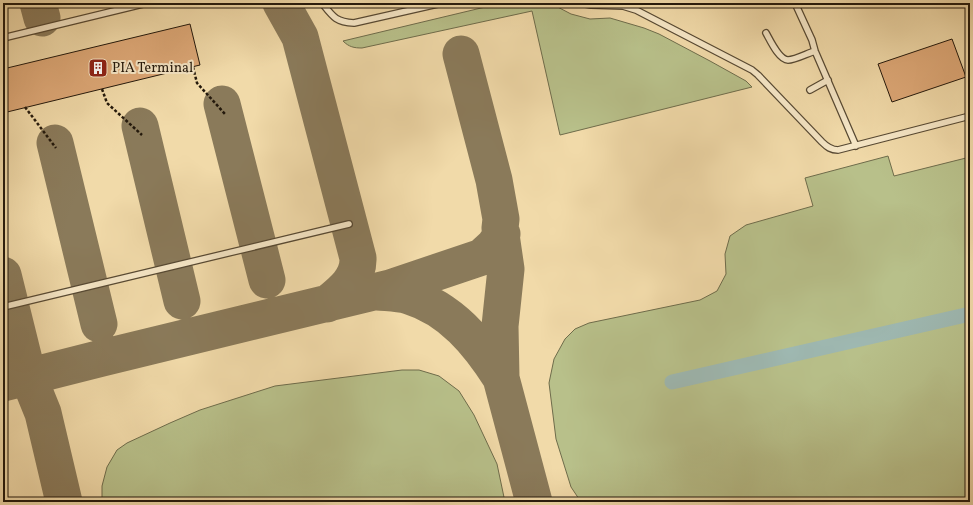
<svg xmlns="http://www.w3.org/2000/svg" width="973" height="505" viewBox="0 0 973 505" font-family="Vollkorn,serif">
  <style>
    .green { fill: #b8c08a; stroke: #6e6c4b }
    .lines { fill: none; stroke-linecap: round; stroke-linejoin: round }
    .canal { stroke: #9eb8b1; stroke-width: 15 }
    .taxiway { stroke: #8a7a5a; stroke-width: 37 }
    .building { fill: #dda877; stroke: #24190c }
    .lane-casing { stroke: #574933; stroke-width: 8 }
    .path { stroke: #24190c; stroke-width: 2.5; stroke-dasharray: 3 2; stroke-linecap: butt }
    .lane { stroke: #f6e7c7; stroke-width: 5.5 }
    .labels { text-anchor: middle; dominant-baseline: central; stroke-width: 4; stroke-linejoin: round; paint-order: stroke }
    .poi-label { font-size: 14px; fill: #24190c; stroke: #f6e7c7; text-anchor: start }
  </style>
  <rect width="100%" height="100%" fill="#f1daa9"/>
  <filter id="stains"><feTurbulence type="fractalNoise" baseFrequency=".005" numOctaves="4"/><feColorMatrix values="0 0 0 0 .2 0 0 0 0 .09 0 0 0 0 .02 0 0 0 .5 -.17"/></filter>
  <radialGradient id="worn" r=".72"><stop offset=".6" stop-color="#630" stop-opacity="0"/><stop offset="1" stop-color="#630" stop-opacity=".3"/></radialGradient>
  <!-- green -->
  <path class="green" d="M502 3H550L571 14 590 19 610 18 644 28 659 34 710 61 746 81 752 87 560 135 532 11 362 48C354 48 349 47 343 41Z
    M888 156 894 176 970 157V502H581L571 487 556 439 549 383 554 359 565 339 575 329 589 323 700 300 717 291 726 274 725 254 730 236 746 225 813 206 805 178Z
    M402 370H419L439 376 459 391 474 415 497 464 505 502H102V486L107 467 117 450 127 443 170 423 200 410 275 386Z"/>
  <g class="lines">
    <!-- canal -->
    <path class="canal" d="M672 382 970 314"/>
    <!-- taxiway -->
    <path class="taxiway" d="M38 3 42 18
      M281 3 300 37 358 258C359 279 342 292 327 304
      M461 54 494 180 501 219 500 228 506 269 500 326 501 378 534 502
      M222 104 267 280
      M140 126 182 301
      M55 143 99 324
      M3 275 28 376 43 413 64 502
      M378 292C388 293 399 293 409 296 451 309 478 342 501 378
      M3 383 102 358 390 288 482 257 494 246 502 234"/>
  </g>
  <!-- building -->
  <path class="building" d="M190 24 200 65 3 113V69Z
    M952 39 966 77 892 102 878 64Z"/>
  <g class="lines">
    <!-- lane casing -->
    <g class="lane-casing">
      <path id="lane" d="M322 3C333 17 336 22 354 23L442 3
        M580 3 591 5 623 6 636 10 752 70 758 75 822 142C827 147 831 150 838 150L970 116
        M795 3 812 40 815 51 856 146
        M766 33C770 40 779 60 788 60 795 60 808 53 815 51
        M3 38 147 3
        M810 90 828 80
        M3 307 349 224"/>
    </g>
    <!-- path -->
    <path class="path" d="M193 67 197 83 225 114
      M102 89 107 103 142 135
      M25 107 56 148"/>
    <!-- lane -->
    <use href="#lane" class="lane"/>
  </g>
  <!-- icons -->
  <defs>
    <g id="building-square" transform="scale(1)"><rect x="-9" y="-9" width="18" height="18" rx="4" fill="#8f2418" stroke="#f6e7c7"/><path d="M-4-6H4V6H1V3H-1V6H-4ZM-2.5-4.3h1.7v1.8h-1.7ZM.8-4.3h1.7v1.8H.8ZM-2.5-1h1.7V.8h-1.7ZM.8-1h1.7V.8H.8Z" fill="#fff"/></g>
  </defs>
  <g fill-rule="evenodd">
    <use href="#building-square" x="98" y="68"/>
  </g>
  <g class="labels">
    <!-- poi labels -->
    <g class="poi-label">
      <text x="112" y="68">PIA Terminal</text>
    </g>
  </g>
  <!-- margin -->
  <rect width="973" height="505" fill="none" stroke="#f1daa9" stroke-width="16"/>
  <rect x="4" y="4" width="965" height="497" fill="none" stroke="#24190c" stroke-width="2"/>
  <rect x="8" y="8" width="957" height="489" fill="none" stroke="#24190c"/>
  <rect width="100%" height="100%" filter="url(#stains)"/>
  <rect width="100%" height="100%" fill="url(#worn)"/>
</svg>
